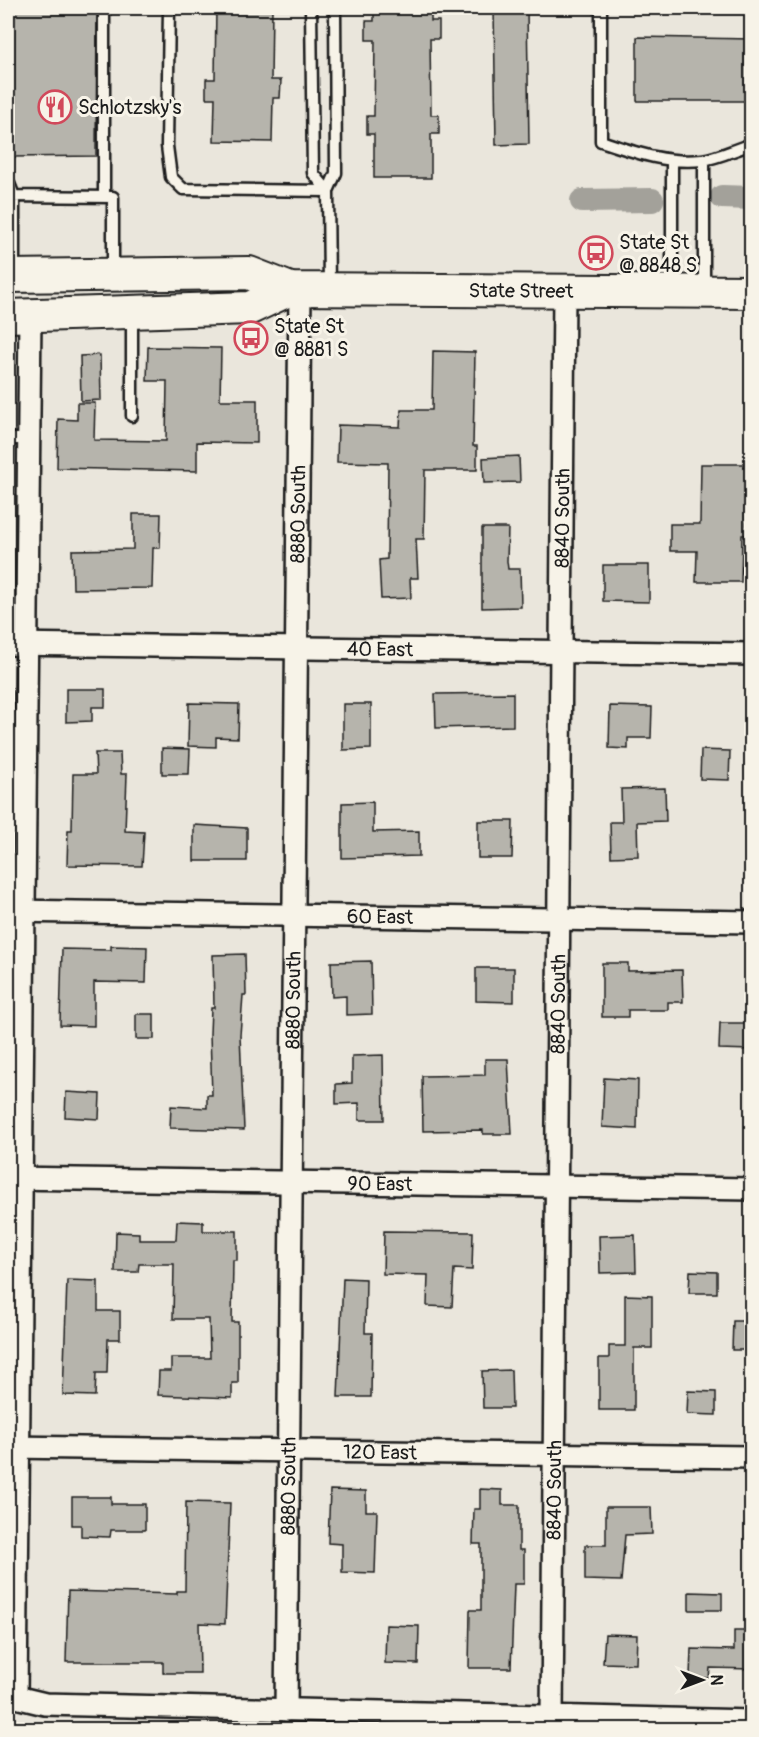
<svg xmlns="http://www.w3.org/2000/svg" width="759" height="1737" viewBox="0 0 759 1737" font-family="Pangolin,sans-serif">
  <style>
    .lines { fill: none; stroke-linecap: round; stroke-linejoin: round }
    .canal { stroke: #a3a19a; stroke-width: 24 }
    .building { fill: #b6b4ac; stroke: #1c1c1c; stroke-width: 1.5 }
    .lane-casing { stroke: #1c1c1c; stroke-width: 15 }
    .street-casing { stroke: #1c1c1c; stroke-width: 26 }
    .primary-casing { stroke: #1c1c1c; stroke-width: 36 }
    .lane { stroke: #f7f3e8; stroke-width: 10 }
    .street { stroke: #f7f3e8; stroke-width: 21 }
    .primary { stroke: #f7f3e8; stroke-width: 32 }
    .labels { text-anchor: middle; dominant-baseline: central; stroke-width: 6; stroke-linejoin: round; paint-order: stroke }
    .poi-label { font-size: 20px; fill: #1c1c1c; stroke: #f7f3e8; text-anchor: start }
    .street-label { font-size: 20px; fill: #1c1c1c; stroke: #f7f3e8 }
  </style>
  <rect width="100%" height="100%" fill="#eae6dc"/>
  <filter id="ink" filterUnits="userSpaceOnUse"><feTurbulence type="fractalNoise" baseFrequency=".0167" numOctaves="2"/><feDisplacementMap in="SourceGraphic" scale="12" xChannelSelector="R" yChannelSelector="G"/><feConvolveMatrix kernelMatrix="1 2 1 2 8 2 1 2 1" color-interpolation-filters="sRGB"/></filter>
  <g filter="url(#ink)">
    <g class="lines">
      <!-- canal -->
      <path class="canal" d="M722 197 752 198
        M582 201 652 200"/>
    </g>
    <!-- building -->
    <path class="building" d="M9 8H97L96 156 11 157Z
      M216 8H272L271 80H281L280 98H273L272 142 214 141 215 98H206V79H215Z
      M374 8H431V21H439V39H430L431 115H439V134H431V178H374V134H367V116H374L375 40H366V21H374Z
      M494 8H527L529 144 496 145Z
      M637 37 752 39V101H637Z
      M148 347 221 348 220 400H257V443L197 442V471L57 468 58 419 77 420V403H95L94 440 166 441 167 381H147Z
      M433 351 475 352 473 446H477V470H425L424 539H416L418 578H410L411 598 381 599 379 560 387 559 388 463 337 462 338 425 400 427 401 410H432Z
      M100 355 101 400 81 401 80 356Z
      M519 456 520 482 484 483 483 458Z
      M701 464H747V535H742L741 582H696L697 551H670V524H700Z
      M133 514H161L160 548H153L152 588 73 589 72 550 133 549Z
      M482 528H508L507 561 508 569H520L521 607 482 608Z
      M603 565H649V602L603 601Z
      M66 689H105V707H92V721L66 722Z
      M513 693V726L436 728 435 694Z
      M189 703 239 704 238 738 216 737V747L188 746Z
      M343 704H371V749L343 750Z
      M610 706 652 707 651 738H628V749L609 748Z
      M162 748 190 749 189 774H162Z
      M701 750 730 751 729 780 700 779Z
      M95 753H120L121 774H127L125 831 144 832 142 866 67 865 68 830H72L73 774H96Z
      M665 788 666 821 637 822 638 856 611 857 610 822H622L621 789Z
      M373 802V832L419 831V856L342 858V803Z
      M478 821H513L512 858H478Z
      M194 825 247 828V861H194Z
      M111 946 147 947 146 983 94 982V1026L60 1025 62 949 111 950Z
      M245 954 246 995H243L240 1035 244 1130 170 1128 171 1106 207 1108V1095H212L210 1034 211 1008H214L213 955Z
      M371 961 372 1014 346 1015V996L332 997 331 962Z
      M602 963H628V971L682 970 683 1002H668V1010H628V1017H602Z
      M476 968H514V1002L476 1001Z
      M136 1014H154V1039H136Z
      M720 1023H752V1050L719 1049Z
      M383 1055 384 1120H359V1103L336 1104V1084L352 1083V1056Z
      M485 1059H508L512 1134H483V1130L423 1131 422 1076 485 1075Z
      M604 1078 638 1080 637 1129 602 1127Z
      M66 1092 100 1094 99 1119 65 1117Z
      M177 1221 203 1222V1231H237V1260H233L232 1322H238V1383H232V1398L158 1395 159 1371H171V1358H210L209 1319H173L174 1264H139L138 1272H115L116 1232 139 1233V1240H176Z
      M384 1231 473 1232 472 1270 454 1269 452 1307 427 1306 428 1275 383 1274Z
      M635 1235 636 1272 600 1273 599 1236Z
      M690 1271 717 1272V1293H689Z
      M343 1278 366 1279 365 1333H372L371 1397H338Z
      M67 1280 98 1281V1311H120V1339H108L107 1373H96L95 1396 63 1395Z
      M625 1295 652 1296V1348H634V1410H599V1358H609V1346H625Z
      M733 1321H752V1350H732Z
      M511 1370 512 1408H483L482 1371Z
      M688 1391 716 1392V1415L687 1414Z
      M480 1489 502 1490V1505H519V1550H524V1584H514L511 1668H469L470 1610H481V1544H473L474 1509H480Z
      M330 1490 366 1491V1511H377L375 1573 342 1572V1544L328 1543Z
      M72 1497H111V1504H145V1530H111L110 1537 81 1536V1525H72Z
      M186 1502 230 1503 225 1624 199 1623 200 1673H163V1662H66L68 1591 177 1594V1591H185Z
      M606 1507H651L652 1534 625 1535 621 1581 585 1580V1545H606Z
      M689 1592 722 1593V1610H689Z
      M386 1625 419 1626 418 1664 385 1663Z
      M734 1631H752V1669L710 1668 709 1678 690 1677 691 1649 734 1650Z
      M605 1634 637 1635 636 1664 603 1663Z"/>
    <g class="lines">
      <!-- lane casing -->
      <g class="lane-casing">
        <path id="lane" d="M104 8V197
          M169 8 167 146 171 177 183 189 328 191
          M311 8 313 173 328 191
          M601 8V141C634 152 666 164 702 160 718 158 736 149 752 144
          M704 160V289
          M8 181 14 196V272
          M8 196 113 197V271
          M329 288 328 191 336 173 335 8
          M672 289V161
          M132 315V416
          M8 439H28"/>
      </g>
      <!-- street casing -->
      <g class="street-casing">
        <g id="street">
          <path d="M30 315 16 1697 45 1704 752 1721"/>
          <path id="s1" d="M8 644 752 654"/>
          <path id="s2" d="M8 911 752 922"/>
          <path id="s3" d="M8 1178 752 1189"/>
          <path id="s4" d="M8 1447 752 1457"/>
          <path id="s5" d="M286 1710 300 290"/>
          <path id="s6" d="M552 1716 564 291"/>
        </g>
      </g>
      <!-- primary casing -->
      <g class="primary-casing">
        <g id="primary">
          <path id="s7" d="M8 276 249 273 290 289 752 292"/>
          <path d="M8 316 250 308 290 289"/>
        </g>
      </g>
      <!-- lane -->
      <use href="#lane" class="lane"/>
      <!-- street -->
      <use href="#street" class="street"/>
      <!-- primary -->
      <use href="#primary" class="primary"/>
    </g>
  </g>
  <!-- icons -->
  <defs>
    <g id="restaurant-ring" transform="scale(1.725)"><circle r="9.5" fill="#f7f3e8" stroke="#d1495b" stroke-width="1.5"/><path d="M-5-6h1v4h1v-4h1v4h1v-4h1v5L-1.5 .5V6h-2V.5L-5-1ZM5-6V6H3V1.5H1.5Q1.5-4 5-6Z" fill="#d1495b"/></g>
    <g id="bus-ring" transform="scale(1.725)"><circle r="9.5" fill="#f7f3e8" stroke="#d1495b" stroke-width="1.5"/><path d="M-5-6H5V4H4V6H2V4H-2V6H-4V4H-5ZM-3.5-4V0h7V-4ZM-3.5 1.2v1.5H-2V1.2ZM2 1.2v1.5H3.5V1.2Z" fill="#d1495b"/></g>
  </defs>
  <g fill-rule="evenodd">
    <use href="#restaurant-ring" x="55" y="107"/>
    <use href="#bus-ring" x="596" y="253"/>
    <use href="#bus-ring" x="251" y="338"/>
  </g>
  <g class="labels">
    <!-- poi labels -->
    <g class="poi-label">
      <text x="78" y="107">Schlotzsky's</text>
      <text x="619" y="242">State St<tspan x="619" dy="23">@ 8848 S</tspan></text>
      <text x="274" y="326">State St<tspan x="274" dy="23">@ 8881 S</tspan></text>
    </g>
    <!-- street labels -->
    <g class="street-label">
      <text stroke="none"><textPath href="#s7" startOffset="516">State Street</textPath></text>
      <text stroke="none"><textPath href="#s5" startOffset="1196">8880 South</textPath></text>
      <text stroke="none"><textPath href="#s6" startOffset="1198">8840 South</textPath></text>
      <text stroke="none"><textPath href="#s1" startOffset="372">40 East</textPath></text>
      <text stroke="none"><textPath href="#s2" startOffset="372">60 East</textPath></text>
      <text stroke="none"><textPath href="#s5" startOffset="710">8880 South</textPath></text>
      <text stroke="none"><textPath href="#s6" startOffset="712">8840 South</textPath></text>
      <text stroke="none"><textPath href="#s3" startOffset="372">90 East</textPath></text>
      <text stroke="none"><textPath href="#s4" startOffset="372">120 East</textPath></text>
      <text stroke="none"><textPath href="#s5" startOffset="224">8880 South</textPath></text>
      <text stroke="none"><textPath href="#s6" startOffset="226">8840 South</textPath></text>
    </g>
  </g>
  <!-- margin -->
  <rect width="759" height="1737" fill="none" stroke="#f7f3e8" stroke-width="30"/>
  <rect x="15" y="15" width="729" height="1707" fill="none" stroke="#1c1c1c" stroke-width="2" filter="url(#ink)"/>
  <!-- north arrow -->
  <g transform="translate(702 1680) rotate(90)" stroke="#f7f3e8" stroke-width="4.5" paint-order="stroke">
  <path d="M0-4.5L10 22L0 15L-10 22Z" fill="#1c1c1c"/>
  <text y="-9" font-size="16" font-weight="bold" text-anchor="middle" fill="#1c1c1c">N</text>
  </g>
</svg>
